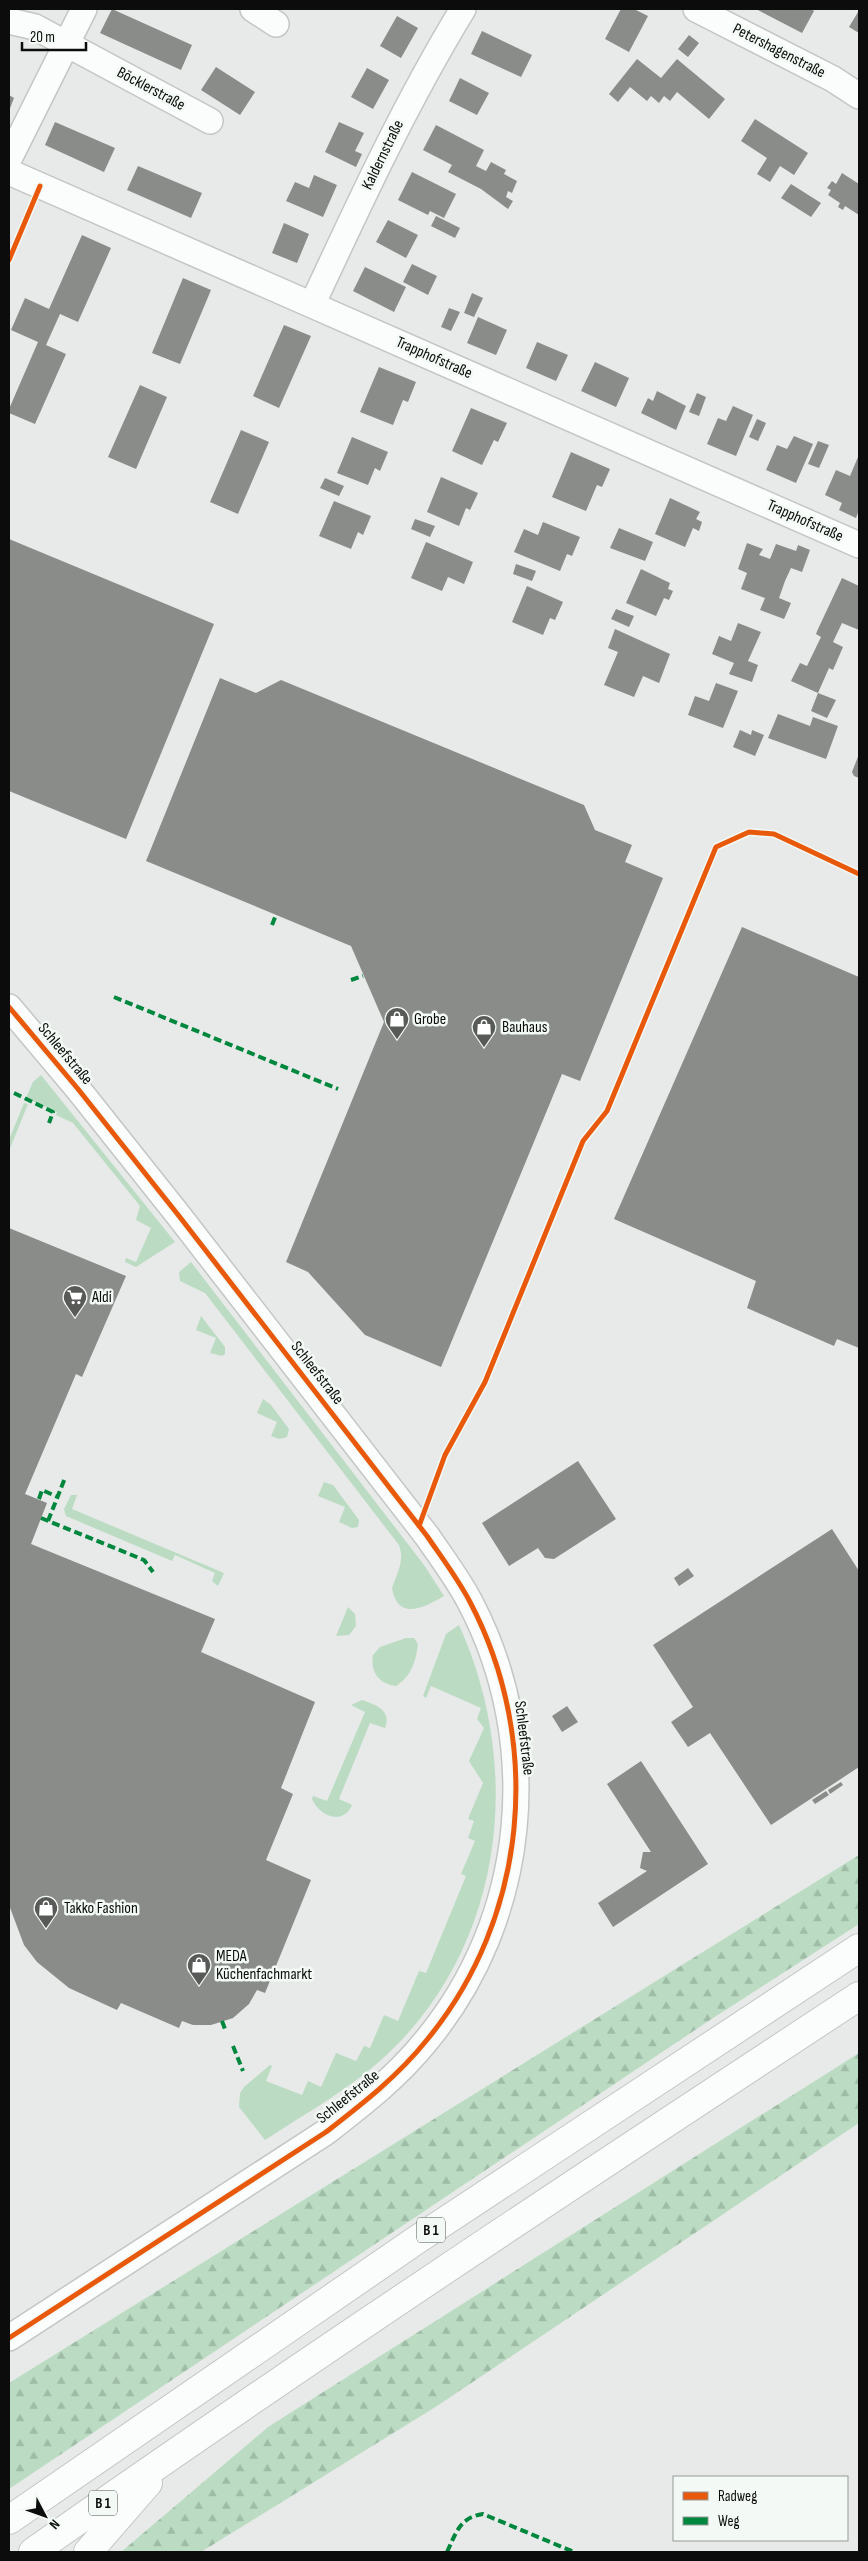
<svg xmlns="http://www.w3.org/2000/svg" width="868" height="2561" viewBox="0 0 868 2561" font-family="'Sofia Sans Condensed',sans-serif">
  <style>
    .grass { fill: #bbdcc3 }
    .forest { fill: url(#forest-firs) }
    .building { fill: #8a8c8a }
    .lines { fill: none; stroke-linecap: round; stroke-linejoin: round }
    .minor-casing { stroke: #c4c6c4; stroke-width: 28 }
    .trunk-casing { stroke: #c4c6c4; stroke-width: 30 }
    .minor { stroke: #fbfcfc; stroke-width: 25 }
    .trunk { stroke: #fbfcfc; stroke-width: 28 }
    .quiet { stroke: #00873e; stroke-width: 4; stroke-dasharray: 8 4; stroke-linecap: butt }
    .cycleway-casing { stroke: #f3f9f4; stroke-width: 8 }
    .cycleway { stroke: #e8590c; stroke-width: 5 }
    .labels { text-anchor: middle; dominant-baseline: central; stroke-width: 5; stroke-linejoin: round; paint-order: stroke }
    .shield { fill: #f3f9f4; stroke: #515351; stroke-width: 1 }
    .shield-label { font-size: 15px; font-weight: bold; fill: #0b0c0b }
    .street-label { font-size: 16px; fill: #0b0c0b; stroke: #f3f9f4 }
    .poi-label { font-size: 16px; fill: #0b0c0b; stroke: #f3f9f4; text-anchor: start }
  </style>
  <defs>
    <pattern id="forest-firs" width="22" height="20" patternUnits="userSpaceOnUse" patternTransform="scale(1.25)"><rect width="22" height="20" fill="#bbdcc3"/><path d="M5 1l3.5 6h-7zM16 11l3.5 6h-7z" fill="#9fbca6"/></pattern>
  </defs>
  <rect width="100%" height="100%" fill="#e7eae8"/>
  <!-- grass -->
  <path class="grass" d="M41 1075 175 1242 136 1267 125 1262 126 1258 136 1262 151 1228 136 1220 140 1206 73 1123 56 1115 57 1112 26 1098 33 1082Z
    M24 1103 28 1104 9 1151V1140Z
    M191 1262 424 1565 444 1596C425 1607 398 1622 392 1588 397 1573 405 1561 399 1545L205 1293 180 1281 179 1272Z
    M201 1316 225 1347V1354L222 1356 210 1353 216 1338 196 1330Z
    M263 1399 271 1405 289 1429 287 1437 279 1439 271 1436 277 1422 257 1413Z
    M324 1482 333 1485 359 1520 358 1527 352 1528 339 1522 345 1507 318 1496Z
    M71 1495H77L72 1509 224 1573 218 1586 212 1581 215 1573 175 1555 172 1561 66 1516 64 1509Z
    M348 1607 355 1614 356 1626 349 1635 336 1636Z
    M459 1625C525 1771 504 1951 380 2061 346 2091 303 2115 265 2140L239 2107 240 2093 244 2087 270 2065 272 2066 266 2081 302 2095 308 2081 321 2087 336 2053 356 2061 364 2046 370 2048 384 2015 398 2021 419 1971 426 1973 466 1876 461 1874 475 1841 468 1838 474 1821 468 1819 483 1783 469 1761 484 1728 477 1719 481 1708 431 1686 426 1698 423 1696 446 1634Z
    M406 1638H414L418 1644C416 1661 411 1677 396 1686 379 1684 370 1672 373 1655L380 1647Z
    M362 1700C376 1705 392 1710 385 1728L370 1723 339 1799 352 1805C343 1826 319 1816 312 1799L313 1796 327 1801 365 1712 351 1705Z"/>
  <!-- forest -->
  <path class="forest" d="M859 1855V1924L710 2020 9 2489V2383Z
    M859 2053V2123L437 2406 201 2552H121L268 2427Z"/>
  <!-- building -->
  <path class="building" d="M112 9 192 45 181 70 100 33Z
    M621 9H634L648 16 629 52 605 39Z
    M756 9H811L814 11 802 33Z
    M858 12 859 13V33L849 27Z
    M397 16 418 28 401 58 380 46Z
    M482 31 532 55 521 77 471 54Z
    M689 35 699 43 688 57 678 49Z
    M637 59 661 78 677 59 725 99 709 119 677 92 670 101 664 96 659 103 651 96 647 101 630 87 618 102 609 94Z
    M216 67 255 92 240 115 201 90Z
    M367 68 389 80 373 109 351 97Z
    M460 78 489 93 477 115 449 101Z
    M9 95 14 98 9 111Z
    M755 119 808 153 794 175 780 166 770 182 757 174 767 158 741 141Z
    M55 122 115 148 104 172 45 145Z
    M339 122 364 133 355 151 362 154 356 167 325 152Z
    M436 125 484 150 476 166 486 171 491 162 506 170 504 174 517 181 512 193 508 191 506 197 513 201 508 209 481 189 448 172 452 165 423 150Z
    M138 166 202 193 191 218 127 190Z
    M412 172 456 194 444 218 430 211 428 215 398 200Z
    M842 173 859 184V215L845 206 843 210 838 207 840 203 828 195 831 190 827 188 832 181 836 184Z
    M314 175 337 185 323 217 286 201 295 182 309 188Z
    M791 184 821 203 811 217 781 198Z
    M436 216 460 228 455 238 431 226Z
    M388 220 418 235 406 258 376 242Z
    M284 223 309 234 297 263 272 253Z
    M82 235 111 248 78 322 60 314 46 345 66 354 35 424 9 413V409L38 342 11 330 25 298 49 309Z
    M412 264 437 276 428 295 403 282Z
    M365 267 406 287 394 312 353 291Z
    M183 278 211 290 180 364 152 353Z
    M472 293 483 298 474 317 464 313Z
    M449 308 460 312 451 331 441 327Z
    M478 317 507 330 496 355 467 343Z
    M284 325 311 336 279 408 253 396Z
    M537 342 568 355 556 381 526 368Z
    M595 362 629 378 616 407 581 391Z
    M379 367 416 382 408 402 403 400 393 425 360 412Z
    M140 385 167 397 136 469 108 457Z
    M657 391 686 406 676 430 641 413 648 398 653 401Z
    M697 393 706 397 699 416 689 412Z
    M733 406 753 415 736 456 707 444 718 418 726 421Z
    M471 408 507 423 498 442 494 440 482 465 452 451Z
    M757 419 766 423 758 441 749 437Z
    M241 430 269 442 238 514 210 502Z
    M794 436 813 444 796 483 766 470 777 445 787 449Z
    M352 437 388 452 380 471 375 468 368 485 337 473Z
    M818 441 829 445 819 468 808 464Z
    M571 452 610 469 602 487 597 485 586 511 552 497Z
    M858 457 859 510 856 518 839 510 842 503 825 495 836 470 850 476Z
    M441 477 478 493 470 510 466 508 459 526 427 512Z
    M325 478 344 486 339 496 320 488Z
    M670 498 700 512 696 519 702 522 699 531 693 528 685 547 655 534Z
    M334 501 371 516 363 535 358 532 351 549 319 536Z
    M415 519 435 526 430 537 411 529Z
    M543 522 580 537 572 556 567 554 560 571 514 552 524 529 538 535Z
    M619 528 653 542 645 561 610 548Z
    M9 539 214 624 126 839 9 791Z
    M426 542 473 562 464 584 448 577 442 591 411 578Z
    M747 543 763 549 759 555 770 559 776 544 796 551 798 545 810 550 802 572 791 568 785 581 779 598 791 603 784 619 760 610 765 598 741 589 747 573 738 569Z
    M516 564 536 571 532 581 513 574Z
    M641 569 670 583 668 589 673 591 669 600 664 598 656 616 626 603Z
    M842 578 859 586V630L842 623 833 642 843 647 833 670 829 668 818 693 836 700 827 718 811 711 818 693 791 681 800 663 807 666 821 637 816 634 818 629Z
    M527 586 563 602 555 620 550 618 543 635 512 622Z
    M616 609 634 616 629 627 611 619Z
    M738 623 761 632 748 661 758 665 752 682 729 674 734 663 712 654 719 636 731 641Z
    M615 629 670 654 659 683 643 676 634 697 604 685 618 652 608 648Z
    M220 678 256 693 281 680 584 805 595 830 632 845 625 862 663 878 580 1081 562 1074 441 1367 365 1335 308 1272 286 1262 384 1022 351 946 146 861Z
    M716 683 738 691 723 728 688 715 695 696 709 701Z
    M778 714 810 726 813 717 838 726 826 759 768 738Z
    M740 730 751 735 752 730 764 735 755 756 733 747Z
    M859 754V778L854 776 852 772Z
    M742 927 859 977V1348L837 1339 834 1346 747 1308 756 1281 614 1219Z
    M9 1228 126 1276 82 1377 76 1374 25 1494 47 1503 31 1544 215 1619 201 1652 315 1702 281 1788 293 1794 266 1860 311 1880 265 1993 257 1990 249 2004 233 2018 211 2025H193L182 2021 179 2028 121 2003 117 2010 69 1988 37 1962 24 1945 9 1905Z
    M578 1461 616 1519 554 1559 545 1558 538 1548 509 1566 482 1523Z
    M832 1529 859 1571V1767L771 1825 710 1733 688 1747 671 1722 693 1707 653 1645Z
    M688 1568 694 1576 679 1586 674 1578Z
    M567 1706 578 1722 562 1732 552 1716Z
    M641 1761 708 1864 613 1927 598 1903 647 1871 640 1868 643 1852H651L607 1784Z
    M841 1782 843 1785 830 1794 828 1790Z
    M826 1791 829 1795 815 1804 812 1800Z"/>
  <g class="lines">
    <!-- minor casing -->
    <g class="minor-casing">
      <path id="minor" d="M253 9 276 24
        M696 9 833 79 859 96
        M9 21 35 27 210 121
        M9 159 84 9
        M9 172 859 545
        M312 305C359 204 405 104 463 9
        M9 1007 78 1089 179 1216 427 1536C442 1558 458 1579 470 1602 544 1743 528 1918 426 2041 397 2077 362 2104 326 2132L9 2338"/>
    </g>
    <!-- trunk casing -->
    <g class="trunk-casing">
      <path id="trunk" d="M9 2520 415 2241 859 1948
        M33 2552C304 2361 582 2178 859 1996
        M88 2552 148 2483"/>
    </g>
    <!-- minor -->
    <use href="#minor" class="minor"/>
    <!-- trunk -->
    <use href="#trunk" class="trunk"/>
    <!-- quiet -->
    <path class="quiet" d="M272 925 276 915
      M351 980 363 976
      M114 997 338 1089
      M14 1093 53 1112 49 1123
      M39 1499 42 1490 58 1497
      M41 1518 144 1560 153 1572
      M48 1521 65 1478
      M222 2021 225 2029
      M233 2046 243 2071
      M447 2552C456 2533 460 2517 483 2514L574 2552"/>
    <!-- cycleway casing -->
    <g class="cycleway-casing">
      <path id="cycleway" d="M9 260 40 186
        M9 1007 78 1089 179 1216 427 1536C442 1558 458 1579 470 1602 544 1743 528 1918 426 2041 397 2077 362 2104 326 2132L9 2338
        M419 1526 445 1455 485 1382 583 1141 607 1111 716 847 749 832 774 834 859 874"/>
    </g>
    <!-- cycleway -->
    <use href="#cycleway" class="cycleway"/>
  </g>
  <!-- icons -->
  <defs>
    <g id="shop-pin" transform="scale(1.25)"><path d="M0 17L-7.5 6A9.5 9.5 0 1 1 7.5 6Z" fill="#585a58" stroke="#f3f9f4"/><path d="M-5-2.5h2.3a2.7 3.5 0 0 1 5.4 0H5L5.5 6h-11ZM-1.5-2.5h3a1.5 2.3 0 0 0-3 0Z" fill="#fff"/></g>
    <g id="supermarket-pin" transform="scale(1.25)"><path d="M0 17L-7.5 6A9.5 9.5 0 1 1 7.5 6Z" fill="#585a58" stroke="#f3f9f4"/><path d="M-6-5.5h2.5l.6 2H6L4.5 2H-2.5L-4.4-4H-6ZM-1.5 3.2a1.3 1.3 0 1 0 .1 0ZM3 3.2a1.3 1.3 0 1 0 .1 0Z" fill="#fff"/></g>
  </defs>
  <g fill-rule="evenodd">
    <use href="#shop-pin" x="397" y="1019"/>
    <use href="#shop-pin" x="484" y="1027"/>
    <use href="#supermarket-pin" x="75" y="1297"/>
    <use href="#shop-pin" x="46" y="1908"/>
    <use href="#shop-pin" x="199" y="1965"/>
  </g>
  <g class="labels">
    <!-- shield labels -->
    <g class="shield">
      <rect x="417" y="2217.5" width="28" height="25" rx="4"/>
      <rect x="89" y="2490.5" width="28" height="25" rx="4"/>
    </g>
    <g class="shield-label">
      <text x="431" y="2230">B 1</text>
      <text x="103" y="2503">B 1</text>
    </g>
    <!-- street labels -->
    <g class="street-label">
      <text transform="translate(779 51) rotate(27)">Petershagenstraße</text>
      <text transform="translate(151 89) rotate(28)">Böcklerstraße</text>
      <text transform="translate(383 155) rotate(-64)">Kaldernstraße</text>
      <text transform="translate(434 358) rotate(24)">Trapphofstraße</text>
      <text transform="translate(805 521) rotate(24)">Trapphofstraße</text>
      <text transform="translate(65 1054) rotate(50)">Schleefstraße</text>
      <text transform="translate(317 1373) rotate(52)">Schleefstraße</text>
      <text transform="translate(524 1738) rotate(83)">Schleefstraße</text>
      <text transform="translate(348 2097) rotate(-39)">Schleefstraße</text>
    </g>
    <!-- poi labels -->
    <g class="poi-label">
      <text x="414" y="1019">Grobe</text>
      <text x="502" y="1027">Bauhaus</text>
      <text x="92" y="1297">Aldi</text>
      <text x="64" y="1908">Takko Fashion</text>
      <text x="216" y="1956">MEDA<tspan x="216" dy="18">Küchenfachmarkt</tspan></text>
    </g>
  </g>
  <!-- border -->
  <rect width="868" height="2561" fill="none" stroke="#0b0c0b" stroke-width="20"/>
  <!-- legend -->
  <rect x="673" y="2476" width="175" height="65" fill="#f3f9f4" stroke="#969a97"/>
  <rect x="683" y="2492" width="25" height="8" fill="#e8590c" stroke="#969a97"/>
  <text x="718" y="2501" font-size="15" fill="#0b0c0b">Radweg</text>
  <rect x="683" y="2517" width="25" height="8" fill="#00873e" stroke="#969a97"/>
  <text x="718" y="2526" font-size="15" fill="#0b0c0b">Weg</text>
  <!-- north arrow -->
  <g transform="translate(45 2516) rotate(131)" stroke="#f3f9f4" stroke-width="4" paint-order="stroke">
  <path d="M0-4L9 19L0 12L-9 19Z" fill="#0b0c0b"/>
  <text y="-8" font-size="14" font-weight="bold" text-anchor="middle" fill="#0b0c0b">N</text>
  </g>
  <!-- scale -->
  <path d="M22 42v8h64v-8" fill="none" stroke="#0b0c0b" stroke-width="2.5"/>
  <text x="30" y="42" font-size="15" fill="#0b0c0b" stroke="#f3f9f4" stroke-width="4" paint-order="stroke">20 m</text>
</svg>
